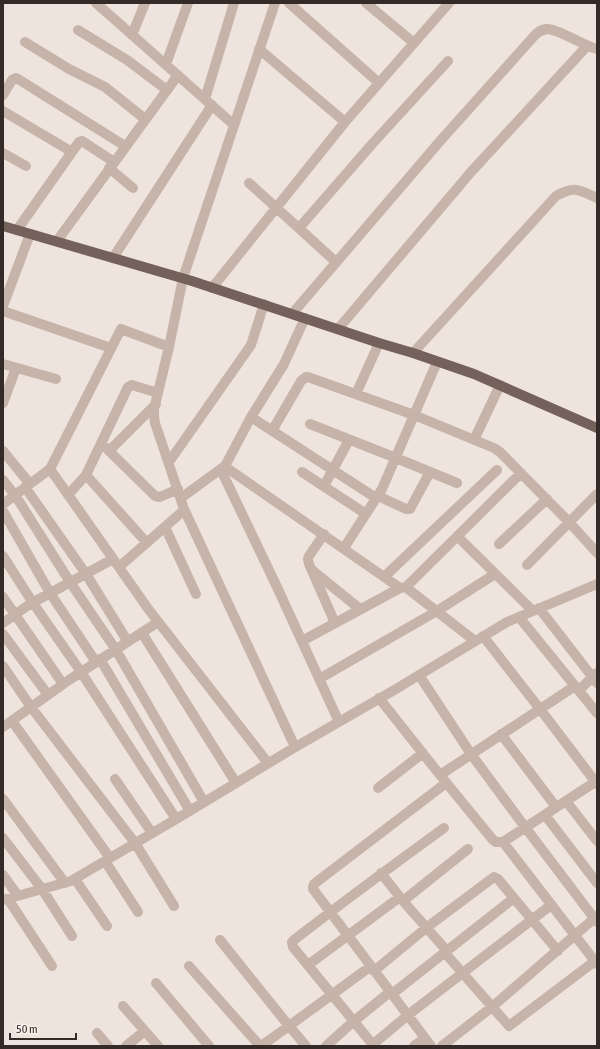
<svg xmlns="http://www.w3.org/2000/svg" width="600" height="1049" viewBox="0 0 600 1049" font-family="'Asap Condensed',sans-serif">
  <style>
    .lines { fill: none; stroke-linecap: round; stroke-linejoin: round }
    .minor { stroke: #c6b4aa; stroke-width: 10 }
    .major { stroke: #74615b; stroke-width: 10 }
  </style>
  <rect width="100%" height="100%" fill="#efe4dd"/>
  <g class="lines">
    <!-- minor -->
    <path class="minor" d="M96 3 234 125
      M289 3 379 83
      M366 3 414 43
      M78 30 127 60 167 90
      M132 35 145 3
      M25 42 69 69 105 87 145 119
      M259 49 345 122
      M166 64 188 3
      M3 95 12 80 16 78 18 79 125 146
      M205 99 234 3
      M3 111 72 152
      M3 153 26 166
      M109 168 133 188
      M249 183 336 262
      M299 228 373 143 448 61
      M17 230 79 142 82 141 114 162
      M57 241 178 75
      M113 258 212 105
      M212 288 345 122 449 3
      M3 306 30 234
      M3 311 111 348
      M292 314 441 140 535 35C538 32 541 30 546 29 557 28 584 46 597 49
      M338 329 471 172 587 46
      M413 353 556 196C575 185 579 190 597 198
      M3 364 56 379
      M356 394 379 343
      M3 403 16 368
      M251 417 376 498
      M310 424 396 458 457 483
      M272 431 301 381 306 377H308L414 415 494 448 500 452 569 522 597 553
      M474 440 500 385
      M101 443 155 496 160 497 178 489
      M3 451 30 484
      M109 451 156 404
      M169 462 251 345 264 304
      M224 468 251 417 284 364 305 318
      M221 470 277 587 339 722
      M302 472 366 514
      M86 475 147 543
      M3 480 15 495 70 582 116 650 204 802
      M324 486 349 440
      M25 487 86 574 128 642
      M68 495 86 475 128 387 132 385 158 393
      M378 496 406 509H410L430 472
      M181 498 222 468H227L400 588
      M3 504 50 469
      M184 509 295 747
      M3 511 50 593 96 662
      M165 527 196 594
      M324 534 309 556 308 559 309 564 335 623
      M457 536 533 611
      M499 544 547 499
      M344 548 382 489 437 362
      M3 556 33 603 81 672 176 819
      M527 565 597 494
      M119 567 183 511 184 509 155 423 154 416V409L169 347
      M313 571 360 609
      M384 577 497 470
      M406 587 521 473
      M3 597 63 684
      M539 608 597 683
      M519 617 597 713
      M3 623 30 604 113 559
      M142 633 236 783
      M3 634 48 695
      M483 636 540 709 597 784
      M302 641 400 588 406 587 408 589 475 641
      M100 659 190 811
      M3 666 31 707 135 843 174 906
      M419 675 471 754 525 827 597 922
      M319 679 437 611 495 574
      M579 690 597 673
      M379 698 440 775 493 840 496 842H503L595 782
      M12 721 110 858
      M3 727 69 680 158 622
      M501 734 556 807
      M268 763 149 610 50 469 121 329 169 347 183 278 275 3
      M440 775 575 686
      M115 779 152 833
      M378 788 423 753
      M3 799 65 883
      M566 801 597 841
      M545 815 597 883
      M3 838 42 889 72 936
      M503 842 597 964
      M105 861 138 912
      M381 873 403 901 447 951
      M3 875 18 896
      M75 879 107 926
      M8 899 52 966
      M3 900 71 881 178 818 292 749 396 689 507 622 597 584
      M403 901 468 849
      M220 940 289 1026 371 966
      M445 953 509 1026 595 961
      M308 965 400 897
      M189 966 260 1046
      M374 971 426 928 494 877 498 879 558 951
      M156 983 209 1046
      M392 994 514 898
      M123 1006 158 1046
      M97 1033 108 1046
      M126 1046 145 1031
      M261 1046 289 1026 306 1046
      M326 1046 354 1021 390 992
      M371 1046 408 1015 551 905
      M374 1046 293 947 292 942 294 940C343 902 393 865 444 828
      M414 1046 425 1038
      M431 1046 313 889V887L314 884 446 783
      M442 1046 492 1007 597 916"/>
    <!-- major -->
    <path class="major" d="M3 226 192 281 379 343 413 353 474 374 597 428"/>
  </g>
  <!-- border -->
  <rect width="600" height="1049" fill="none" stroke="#342b29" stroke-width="8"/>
  <!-- scale -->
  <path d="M10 1033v6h66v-6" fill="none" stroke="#342b29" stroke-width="2"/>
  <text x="16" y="1033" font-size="12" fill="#342b29" stroke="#f7efe8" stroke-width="3" paint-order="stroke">50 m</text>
</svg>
